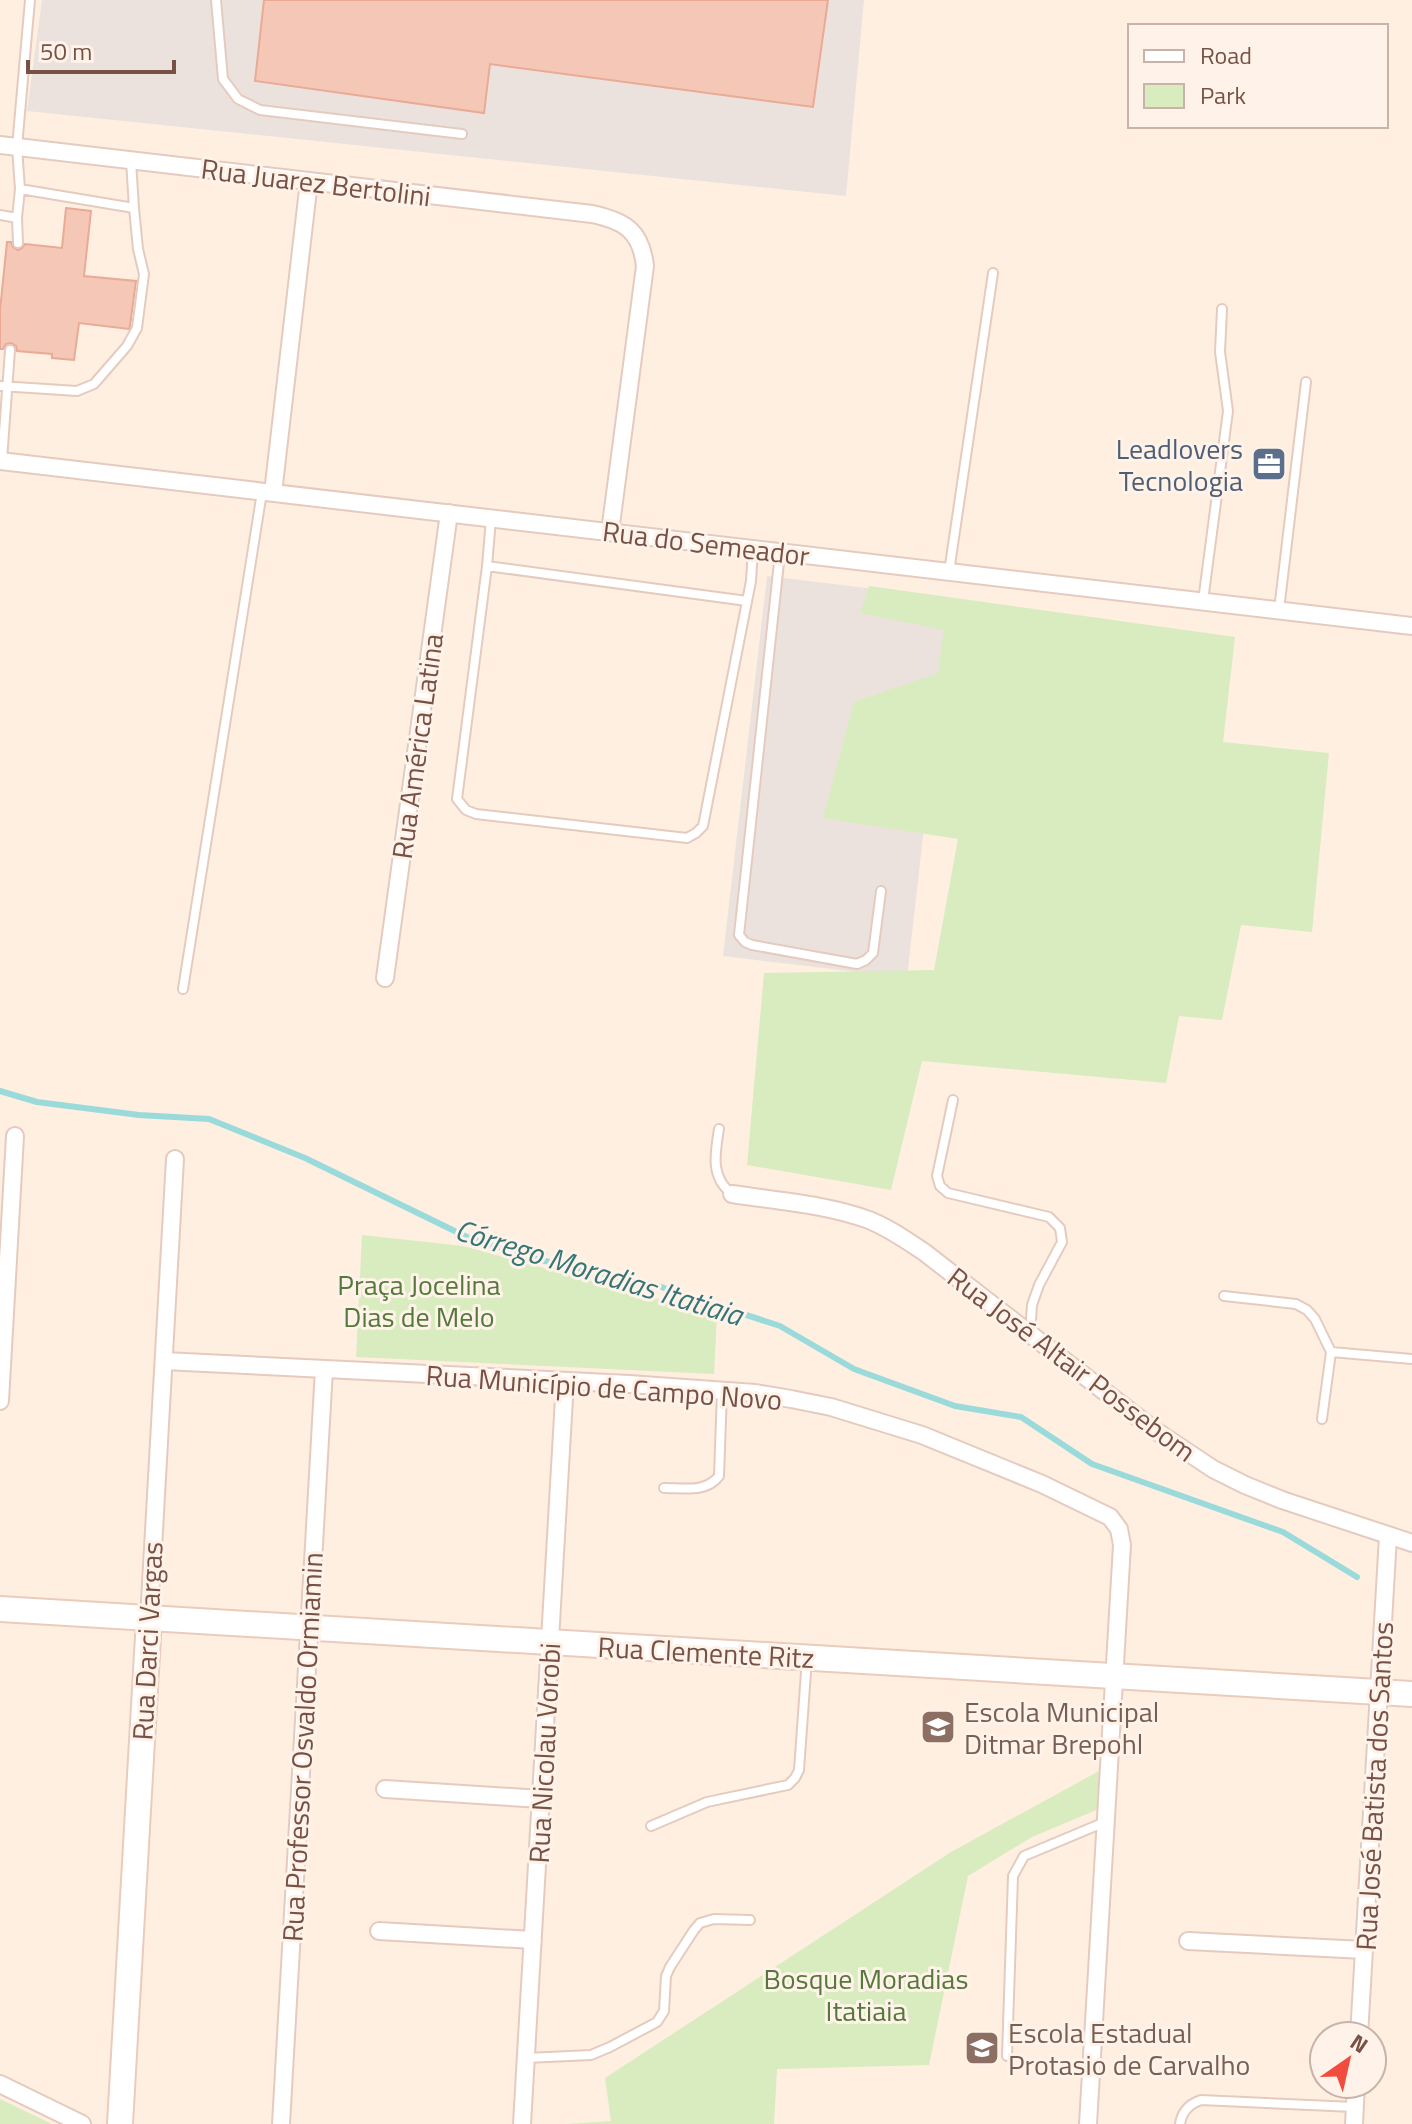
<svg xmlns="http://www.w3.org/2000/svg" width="1412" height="2124" viewBox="0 0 1412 2124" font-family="'Titillium Web',sans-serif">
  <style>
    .industrial { fill: #ece2dd }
    .green { fill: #d8ecbf }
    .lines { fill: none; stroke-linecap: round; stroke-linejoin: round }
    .stream { stroke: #9adadb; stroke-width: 6 }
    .building { fill: #f5c7b7; stroke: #e9aa96; stroke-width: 2 }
    .lane-casing { stroke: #e5cbbf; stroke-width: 12 }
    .street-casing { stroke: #e5cbbf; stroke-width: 20 }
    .secondary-casing { stroke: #eacbbc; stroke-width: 28 }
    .lane { stroke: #fff; stroke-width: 8 }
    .street { stroke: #fff; stroke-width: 16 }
    .secondary { stroke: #fff; stroke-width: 24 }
    .labels { text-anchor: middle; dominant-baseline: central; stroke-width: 6; stroke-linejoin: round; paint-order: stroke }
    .street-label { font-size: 28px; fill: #775146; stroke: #fff3e9 }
    .service-label { font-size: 28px; fill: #4e5e75; stroke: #fff3e9; text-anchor: end }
    .park-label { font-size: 28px; fill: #55783b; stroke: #fff3e9 }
    .education-label { font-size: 28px; fill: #785e54; stroke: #fff3e9; text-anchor: start }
    .water-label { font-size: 30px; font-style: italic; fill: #367576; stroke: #fff3e9 }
  </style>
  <rect width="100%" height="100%" fill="#feefe1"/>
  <!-- industrial -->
  <path class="industrial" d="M42 0H864L846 196 27 111Z
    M767 576 950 598 907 978 723 956Z"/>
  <!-- green -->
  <path class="green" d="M869 586 1235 637 1223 742 1329 753 1312 932 1241 925 1222 1020 1179 1016 1166 1083 922 1061 891 1190 747 1165 764 973 934 970 958 839 823 818 854 702 938 673 944 630 860 613Z
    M362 1235 463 1246 717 1315 714 1374 356 1357Z
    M1099 1771 1101 1808 1032 1837 968 1876 929 2065 777 2069 774 2124H567L611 2121 605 2078 951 1852Z
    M0 2099 52 2124H0Z"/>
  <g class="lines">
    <!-- stream -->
    <path class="stream" d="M0 1091 37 1102 139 1115 209 1119 305 1158 469 1238 541 1260 658 1286 780 1326 854 1369 955 1406 1021 1417 1092 1464 1283 1532 1357 1577"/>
  </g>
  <!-- building -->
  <path class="building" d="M264 0H828L813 107 490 64 484 113 255 81Z
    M66 208 91 211 84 276 136 281 130 326 129 329 79 323 74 360 52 358V354L17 351 16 346 11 343 6 344 3 349H0V310L7 242H11L13 247 18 250 22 248 25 244 62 248Z"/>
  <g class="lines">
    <!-- lane casing -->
    <g class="lane-casing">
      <path id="lane" d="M216 0 223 79 238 99 260 110 462 134
        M20 189 17 147 30 0
        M0 215 17 218
        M18 243 17 218 20 189 134 208 131 161
        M0 386 77 391 94 384 127 346 137 328 144 274 138 249 134 208
        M2 460 10 350
        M491 519 487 566 457 799 466 810 476 814 687 838 696 833 703 826 751 581 753 549
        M780 553 739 935 745 942 752 945 857 964 866 960 873 953 881 891
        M487 566 747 601
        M949 572 993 273
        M1203 601 1228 411 1220 352 1222 309
        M1279 610 1306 382
        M183 989 262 492
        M953 1100 937 1176 940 1186 948 1193 1049 1217 1060 1228 1062 1242 1039 1285 1032 1305 1030 1334
        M719 1129C715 1154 710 1177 732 1194
        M1224 1296 1296 1304 1307 1310 1315 1319 1331 1352 1322 1419
        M1331 1352 1412 1359
        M664 1488C684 1488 706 1493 719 1476L722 1391
        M651 1826 707 1802 788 1785 795 1778 799 1770 807 1658
        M1007 2056 1013 1876 1024 1856 1105 1822
        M526 2058 591 2055 610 2047 657 2022 664 2011 666 1976 670 1967 694 1930 700 1923 714 1919 750 1920
        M1180 2124C1182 2111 1189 2104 1201 2100L1354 2107"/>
    </g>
    <!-- street casing -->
    <g class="street-casing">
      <path id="street" d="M0 145 592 214C625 221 641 231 645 266L610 532
        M0 461 1412 626
        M273 493 309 181
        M385 978 449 513
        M732 1194C777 1201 826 1204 869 1220 889 1228 906 1240 924 1252L1153 1429 1213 1469 1245 1485 1282 1500 1412 1543
        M164 1361 629 1384 755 1393 791 1399 831 1407 922 1435 1042 1484 1110 1517 1119 1529 1122 1545 1088 2124
        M0 1401 15 1136
        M149 1619 175 1159
        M385 1789 541 1799
        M379 1931 533 1940
        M1188 1941 1364 1950
        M1359 2036 1388 1536
        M0 2084 82 2124
        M281 2124 324 1369
        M522 2124 565 1381
        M1354 2124 1356 2084"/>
    </g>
    <!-- secondary casing -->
    <g class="secondary-casing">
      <path id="secondary" d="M0 1609 1412 1694
        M120 2124 149 1619"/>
    </g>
    <!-- lane -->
    <use href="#lane" class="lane"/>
    <!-- street -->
    <use href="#street" class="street"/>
    <!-- secondary -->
    <use href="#secondary" class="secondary"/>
  </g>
  <!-- icons -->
  <defs>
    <g id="office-square" transform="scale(1.8)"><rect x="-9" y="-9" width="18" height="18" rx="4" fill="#5c6f8a" stroke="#fff3e9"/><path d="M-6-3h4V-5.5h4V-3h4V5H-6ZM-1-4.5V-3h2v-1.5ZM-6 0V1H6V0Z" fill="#fff"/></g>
    <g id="school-square" transform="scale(1.8)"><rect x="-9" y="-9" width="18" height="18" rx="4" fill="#8d6e63" stroke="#fff3e9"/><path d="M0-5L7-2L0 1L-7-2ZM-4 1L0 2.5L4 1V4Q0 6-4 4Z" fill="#fff"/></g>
  </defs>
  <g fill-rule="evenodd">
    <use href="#office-square" x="1269" y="464"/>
    <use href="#school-square" x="938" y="1727"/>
    <use href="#school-square" x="982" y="2048"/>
  </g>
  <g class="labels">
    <!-- street labels -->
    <g class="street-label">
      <text transform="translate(316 182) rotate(7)">Rua Juarez Bertolini</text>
      <text transform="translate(706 543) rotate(7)">Rua do Semeador</text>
      <text transform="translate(417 746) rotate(-82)">Rua América Latina</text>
      <text transform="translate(1072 1364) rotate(37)">Rua José Altair Possebom</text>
      <text transform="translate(604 1387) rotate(4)">Rua Município de Campo Novo</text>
      <text transform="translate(147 1641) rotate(-87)">Rua Darci Vargas</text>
      <text transform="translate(706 1652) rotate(3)">Rua Clemente Ritz</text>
      <text transform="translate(302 1747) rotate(-87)">Rua Professor Osvaldo Ormiamin</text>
      <text transform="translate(544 1753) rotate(-87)">Rua Nicolau Vorobi</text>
      <text transform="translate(1374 1786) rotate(-87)">Rua José Batista dos Santos</text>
    </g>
    <!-- service labels -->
    <g class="service-label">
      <text x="1243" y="448">Leadlovers<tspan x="1243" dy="32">Tecnologia</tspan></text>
    </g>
    <!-- park labels -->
    <g class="park-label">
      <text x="419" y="1284">Praça Jocelina<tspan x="419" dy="32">Dias de Melo</tspan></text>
      <text x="866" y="1978">Bosque Moradias<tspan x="866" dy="32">Itatiaia</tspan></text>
    </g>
    <!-- education labels -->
    <g class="education-label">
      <text x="964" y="1711">Escola Municipal<tspan x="964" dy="32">Ditmar Brepohl</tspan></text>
      <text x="1008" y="2032">Escola Estadual<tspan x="1008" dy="32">Protasio de Carvalho</tspan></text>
    </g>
    <!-- water labels -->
    <g class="water-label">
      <text transform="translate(599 1272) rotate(17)">Córrego Moradias Itatiaia</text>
    </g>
  </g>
  <!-- legend -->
  <rect x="1128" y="24" width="260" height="104" fill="#fff3e9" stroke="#c9b2a8" stroke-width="2"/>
  <rect x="1144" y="50" width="40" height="12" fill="#ffffff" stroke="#c9b2a8" stroke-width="2"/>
  <text x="1200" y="64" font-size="24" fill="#775146">Road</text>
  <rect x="1144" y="84" width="40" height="24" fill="#d8ecbf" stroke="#c9b2a8" stroke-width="2"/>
  <text x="1200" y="104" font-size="24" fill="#775146">Park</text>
  <!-- north arrow -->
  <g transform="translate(1348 2060) rotate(34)"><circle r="38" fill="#fff3e9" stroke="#c9b2a8" stroke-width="2"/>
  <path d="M0-6L14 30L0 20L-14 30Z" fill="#f14c3d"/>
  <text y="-12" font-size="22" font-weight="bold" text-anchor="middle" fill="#775146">N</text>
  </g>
  <!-- scale -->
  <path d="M28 60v12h146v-12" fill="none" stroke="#775146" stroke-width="4"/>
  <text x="40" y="60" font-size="24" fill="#775146" stroke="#fff3e9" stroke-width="6" paint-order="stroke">50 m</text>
</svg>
